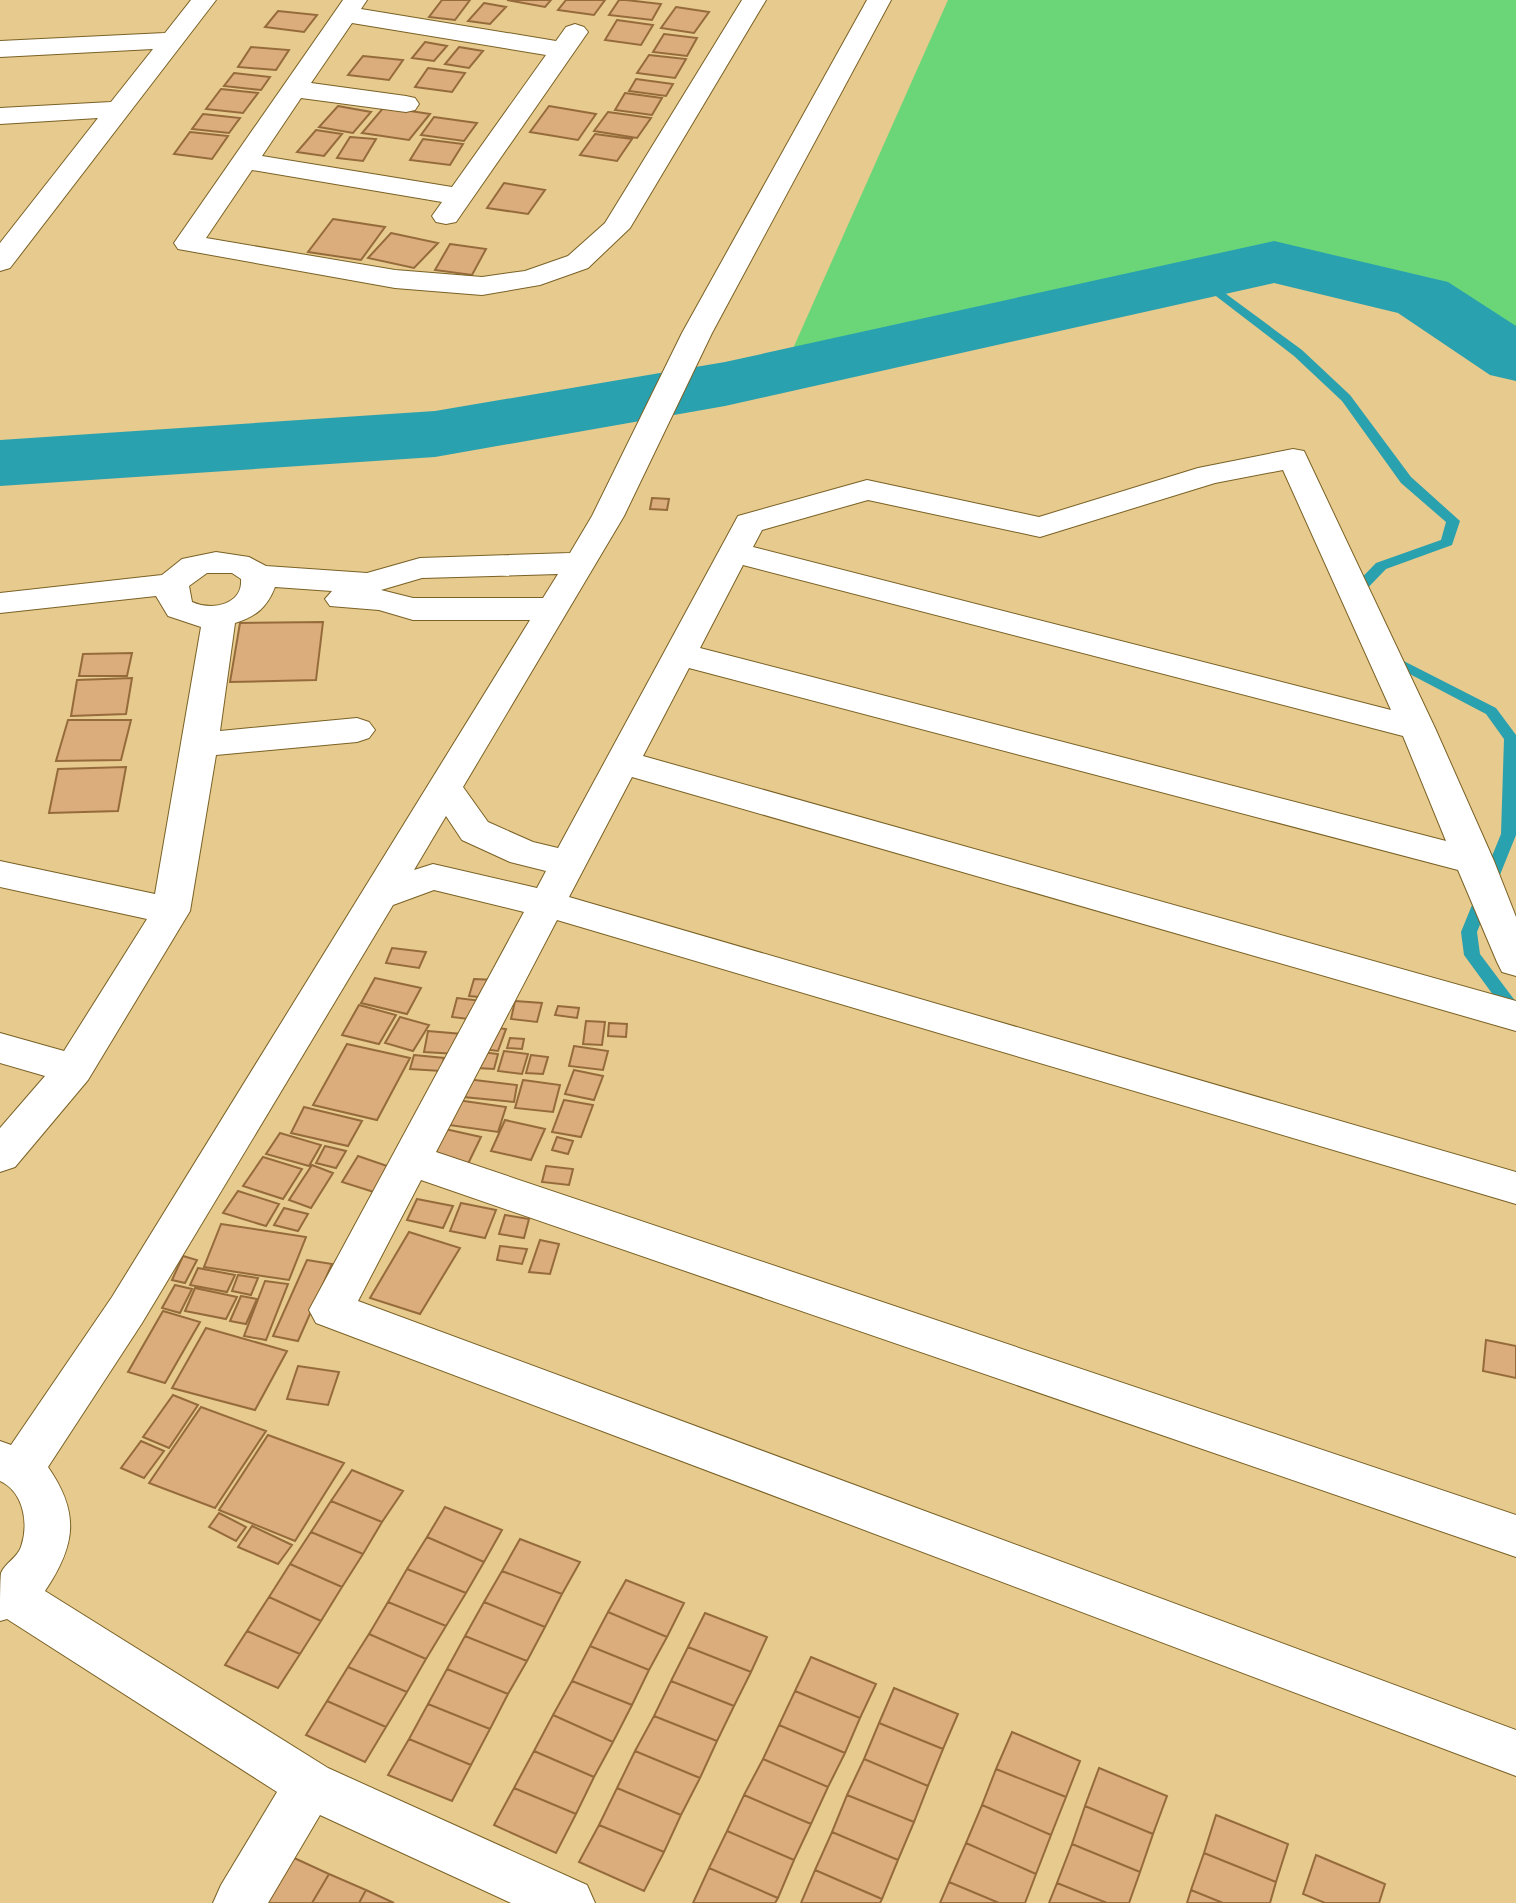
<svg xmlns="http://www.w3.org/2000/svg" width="1516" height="1903" viewBox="0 0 1516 1903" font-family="Lato,sans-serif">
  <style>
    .green { fill: #6ad678 }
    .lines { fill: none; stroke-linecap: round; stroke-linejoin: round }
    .stream { fill: #2aa1af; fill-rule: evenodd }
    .river { fill: #2aa1af; fill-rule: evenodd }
    .building { fill: #dbac7c; stroke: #966b3c; stroke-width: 2 }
    .minor-casing { stroke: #7a6125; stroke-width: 2 }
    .minor { fill: #fff; fill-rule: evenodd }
  </style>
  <rect width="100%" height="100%" fill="#e6ca8e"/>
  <!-- green -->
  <path class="green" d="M948 0H1516V359L1423 297 1274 262 783 371Z"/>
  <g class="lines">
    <!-- stream -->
    <path class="stream" d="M1199 274 1302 350 1350 395 1411 477 1460 521 1452 545 1386 569 1357 599H1347L1345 596 1347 593 1376 563 1441 540 1446 522 1401 483 1342 401 1294 356 1195 280 1193 278Z
      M1388 653 1496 708 1516 735V835L1477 932 1480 954 1516 1002V1020L1510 1018 1464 955 1461 932 1501 834 1504 739 1486 714 1383 660 1381 657 1383 654Z"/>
    <!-- river -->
    <path class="river" d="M1274 241 1448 282 1516 326V381L1490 375 1398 313 1274 283 725 406 435 457 0 486V440L435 411 725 362Z"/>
  </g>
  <!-- building -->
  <path class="building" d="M442 0H470L455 20 429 17Z
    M507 0H551L545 7Z
    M566 0H605L594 15 558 10Z
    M619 0H626L661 4 652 20 609 15Z
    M484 3 506 7 490 24 468 21Z
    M676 7 709 12 694 33 661 28Z
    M278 11 317 15 304 32 265 27Z
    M617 20 653 25 641 45 605 40Z
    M664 34 697 38 687 56 653 52Z
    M425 42 447 46 434 61 412 58Z
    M251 47 289 50 276 70 238 67Z
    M459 47 483 51 469 68 445 64Z
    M649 55 686 59 675 78 637 73Z
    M363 56 403 60 389 80 348 75Z
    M428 68 465 73 452 92 415 87Z
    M234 73 270 77 261 90 224 86Z
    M636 79 673 84 666 96 629 91Z
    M221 89 258 93 243 113 206 109Z
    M625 93 662 98 652 115 615 110Z
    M338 106 371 112 353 133 319 127Z
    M549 106 596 114 578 140 530 132Z
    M384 107 430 114 409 140 362 133Z
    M608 112 651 118 637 138 594 131Z
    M203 114 240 118 229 133 192 129Z
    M434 117 477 123 464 141 421 135Z
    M316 130 342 134 324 156 297 152Z
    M190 132 228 136 212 159 174 154Z
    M595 134 632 139 617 161 580 155Z
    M350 137 376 139 363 161 337 158Z
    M423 139 463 144 450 165 410 160Z
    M504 183 545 190 528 214 487 208Z
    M333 219 385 227 361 260 308 252Z
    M391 233 438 243 414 268 368 258Z
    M450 244 486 249 472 275 435 270Z
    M652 498 669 499 667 510 650 509Z
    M323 622 316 680 230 682 240 623Z
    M132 653 127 676H79L83 654Z
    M132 678 126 714 71 716 77 680Z
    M68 720H131L121 760 56 761Z
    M126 767 118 811 49 813 58 769Z
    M392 948 426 952 419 968 386 963Z
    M375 978 421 988 407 1014 361 1003Z
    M474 979 495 980 490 998 469 996Z
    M457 998 482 1001 476 1020 452 1017Z
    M515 1001 542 1003 537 1022 511 1019Z
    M359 1005 396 1015 379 1044 342 1035Z
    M558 1006 579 1008 577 1018 555 1015Z
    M400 1017 429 1025 413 1051 385 1043Z
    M586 1021 605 1022 602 1045 583 1044Z
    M609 1023 627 1024 626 1037 608 1036Z
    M488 1027 506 1029 498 1051 482 1049Z
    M428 1031 462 1034 457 1054 424 1052Z
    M510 1038 524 1039 522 1049 507 1048Z
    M347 1044 410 1058 377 1120 313 1105Z
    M574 1046 608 1051 603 1070 569 1066Z
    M504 1051 528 1054 522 1074 498 1071Z
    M481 1052 498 1054 494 1069 477 1068Z
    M414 1055 444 1058 441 1071 410 1069Z
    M531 1055 548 1057 543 1074 526 1073Z
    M574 1070 603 1076 594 1100 565 1094Z
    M458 1078 517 1085 514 1102 453 1096Z
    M523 1080 560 1085 553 1112 515 1108Z
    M450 1099 506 1107 498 1132 442 1124Z
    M564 1100 593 1105 581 1137 552 1132Z
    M304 1107 362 1121 348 1146 291 1133Z
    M505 1120 545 1129 531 1160 491 1151Z
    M445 1129 481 1137 465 1170 429 1161Z
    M280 1133 321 1145 309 1166 266 1154Z
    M557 1137 573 1141 568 1154 552 1150Z
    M325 1146 346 1151 336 1168 316 1163Z
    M358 1156 393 1168 377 1193 342 1182Z
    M263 1157 302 1169 283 1199 243 1186Z
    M312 1165 333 1173 311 1208 289 1200Z
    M546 1166 573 1169 569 1185 542 1182Z
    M238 1191 279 1204 266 1226 223 1213Z
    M417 1199 453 1206 443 1228 407 1220Z
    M461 1203 496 1210 485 1238 450 1231Z
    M284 1208 308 1214 298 1231 274 1225Z
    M505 1215 529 1219 524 1238 499 1234Z
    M221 1224 306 1237 289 1280 204 1267Z
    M409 1232 460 1248 420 1314 370 1298Z
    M540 1240 559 1244 550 1274 529 1272Z
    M500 1246 527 1249 522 1264 497 1260Z
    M183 1256 197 1260 185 1283 172 1280Z
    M307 1260 332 1264 298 1341 273 1336Z
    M198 1268 235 1275 227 1292 190 1285Z
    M238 1275 258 1278 251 1295 232 1291Z
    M265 1281 288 1284 266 1340 244 1336Z
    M175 1285 192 1289 180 1313 162 1308Z
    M195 1288 237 1297 226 1319 185 1311Z
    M241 1296 257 1299 246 1324 230 1321Z
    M163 1311 200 1322 165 1383 128 1372Z
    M206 1328 287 1351 255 1410 172 1388Z
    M1486 1340 1516 1346V1378L1483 1371Z
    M298 1366 339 1372 328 1405 287 1399Z
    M173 1395 198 1405 169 1448 143 1437Z
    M201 1407 266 1431 215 1508 149 1483Z
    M268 1435 344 1463 295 1541 219 1510Z
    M141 1441 164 1451 144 1478 121 1468Z
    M352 1470 403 1491 382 1522 331 1501Z
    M331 1501 382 1522 363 1554 311 1532Z
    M445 1507 502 1530 484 1562 427 1537Z
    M219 1513 246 1527 236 1541 209 1527Z
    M252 1526 292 1545 278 1564 238 1547Z
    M311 1532 363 1554 342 1587 290 1564Z
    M427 1537 484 1562 466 1593 407 1569Z
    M520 1539 580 1562 562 1594 502 1571Z
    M290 1564 342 1587 321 1621 269 1597Z
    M407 1569 466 1593 446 1626 388 1602Z
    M502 1571 562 1594 545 1627 484 1602Z
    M626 1580 684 1603 667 1637 608 1612Z
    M269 1597 321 1621 300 1654 247 1631Z
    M388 1602 446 1626 426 1659 369 1634Z
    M484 1602 545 1627 527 1661 465 1636Z
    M608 1612 667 1637 649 1670 590 1646Z
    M705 1613 767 1637 751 1672 688 1647Z
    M247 1631 300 1654 278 1688 225 1665Z
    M369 1634 426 1659 407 1692 348 1667Z
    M465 1636 527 1661 508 1694 447 1669Z
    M590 1646 649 1670 632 1705 572 1681Z
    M688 1647 751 1672 734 1706 671 1681Z
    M811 1657 876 1684 860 1718 795 1691Z
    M348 1667 407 1692 386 1727 327 1701Z
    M447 1669 508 1694 490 1729 428 1704Z
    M572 1681 632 1705 613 1742 553 1715Z
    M671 1681 734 1706 717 1741 654 1716Z
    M894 1688 958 1714 943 1749 879 1723Z
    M795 1691 860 1718 845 1753 779 1725Z
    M327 1701 386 1727 365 1762 306 1735Z
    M428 1704 490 1729 471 1765 409 1739Z
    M553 1715 613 1742 594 1777 534 1751Z
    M654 1716 717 1741 700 1778 635 1751Z
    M879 1723 943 1749 928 1786 864 1759Z
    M779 1725 845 1753 828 1787 763 1759Z
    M1012 1732 1080 1761 1066 1797 996 1769Z
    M409 1739 471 1765 452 1801 388 1775Z
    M534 1751 594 1777 576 1814 514 1788Z
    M635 1751 700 1778 681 1815 617 1788Z
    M763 1759 828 1787 811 1824 744 1795Z
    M864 1759 928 1786 914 1822 847 1795Z
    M1099 1768 1167 1796 1153 1834 1085 1806Z
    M996 1769 1066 1797 1051 1835 982 1805Z
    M514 1788 576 1814 556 1853 494 1825Z
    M617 1788 681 1815 664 1852 599 1825Z
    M744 1795 811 1824 794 1860 727 1831Z
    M847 1795 914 1822 898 1860 832 1832Z
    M982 1805 1051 1835 1036 1874 966 1843Z
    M1085 1806 1153 1834 1140 1872 1072 1844Z
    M1216 1815 1288 1844 1276 1882 1204 1853Z
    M599 1825 664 1852 644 1891 579 1862Z
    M727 1831 794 1860 778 1898 709 1868Z
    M832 1832 898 1860 882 1899 815 1870Z
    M966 1843 1036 1874 1025 1903H999L949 1882Z
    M1072 1844 1140 1872 1129 1903H1107L1057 1883Z
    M1204 1853 1276 1882 1270 1903H1223L1191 1890Z
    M1316 1855 1385 1884 1379 1903H1325L1303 1894Z
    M292 1857 329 1874 312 1903H266Z
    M709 1868 778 1898 775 1903H693Z
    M815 1870 882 1899 880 1903H801Z
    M329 1874 366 1890 359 1903H312Z
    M949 1882 999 1903H940Z
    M1057 1883 1107 1903H1049Z
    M366 1890 394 1903H359Z
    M1191 1890 1223 1903H1187Z"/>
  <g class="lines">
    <!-- minor casing -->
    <g class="minor-casing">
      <path id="minor" d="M191 0H216L10 268 0 271V243L98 118 0 124V108L111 102 153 49 0 57V41L165 33Z
        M343 0H367L361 9 556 41 566 27 575 24 584 27 588 32 456 222 446 224 436 222 432 216 442 202 252 170 206 238 395 270 482 277 525 271 568 256 605 223 742 0H766L630 228 588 268 540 285 482 295 395 288 178 249 174 243ZM352 23 546 55 452 187 262 156 301 98 406 112 415 110 419 104 415 98 406 96 311 83Z
        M867 0H891L712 333 624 516 463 787 488 822 533 842 558 848 738 516 867 480 1039 517 1198 468 1293 449 1304 451 1435 728 1494 861 1516 917V976L1502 972 1497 962 1458 870 689 668 643 756 1516 1001V1031L632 777 569 897 1516 1172V1204L557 920 436 1152 1516 1515V1557L421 1180 358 1301 1516 1730V1776L316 1323 309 1310 524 912 434 890 393 905 142 1323 48 1467C80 1513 76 1545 45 1591L328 1768 587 1885 595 1903H511L320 1815 268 1903H213L221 1885 277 1792 7 1619 0 1621C0 1611 0 1580 1 1573 5 1563 17 1558 21 1547 29 1524 24 1492 0 1481V1441L11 1445 112 1297 530 620H413L379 610 330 606 325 599 332 591 275 587C267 608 255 617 235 623L220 731 357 718 369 722 375 730 369 738 357 742 216 755 190 911 88 1080 15 1167 0 1172V1128L45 1076 0 1063V1033L64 1051 147 919 0 887V861L155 894 201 627 168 616 156 596 0 613V593L162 575 182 559 216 552 249 557 266 566 367 573 420 558 570 553 592 516 682 333ZM1283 470 1391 710 753 547 762 530 868 500 1040 537 1215 483ZM743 565 1403 736 1446 841 700 648ZM207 573H232L241 579C243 605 212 611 192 602L189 586ZM558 574 543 598H413L381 590 422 578ZM446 816 462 840 510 862 546 871 537 888 433 864 414 870Z"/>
    </g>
    <!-- minor -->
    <use href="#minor" class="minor"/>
  </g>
</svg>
